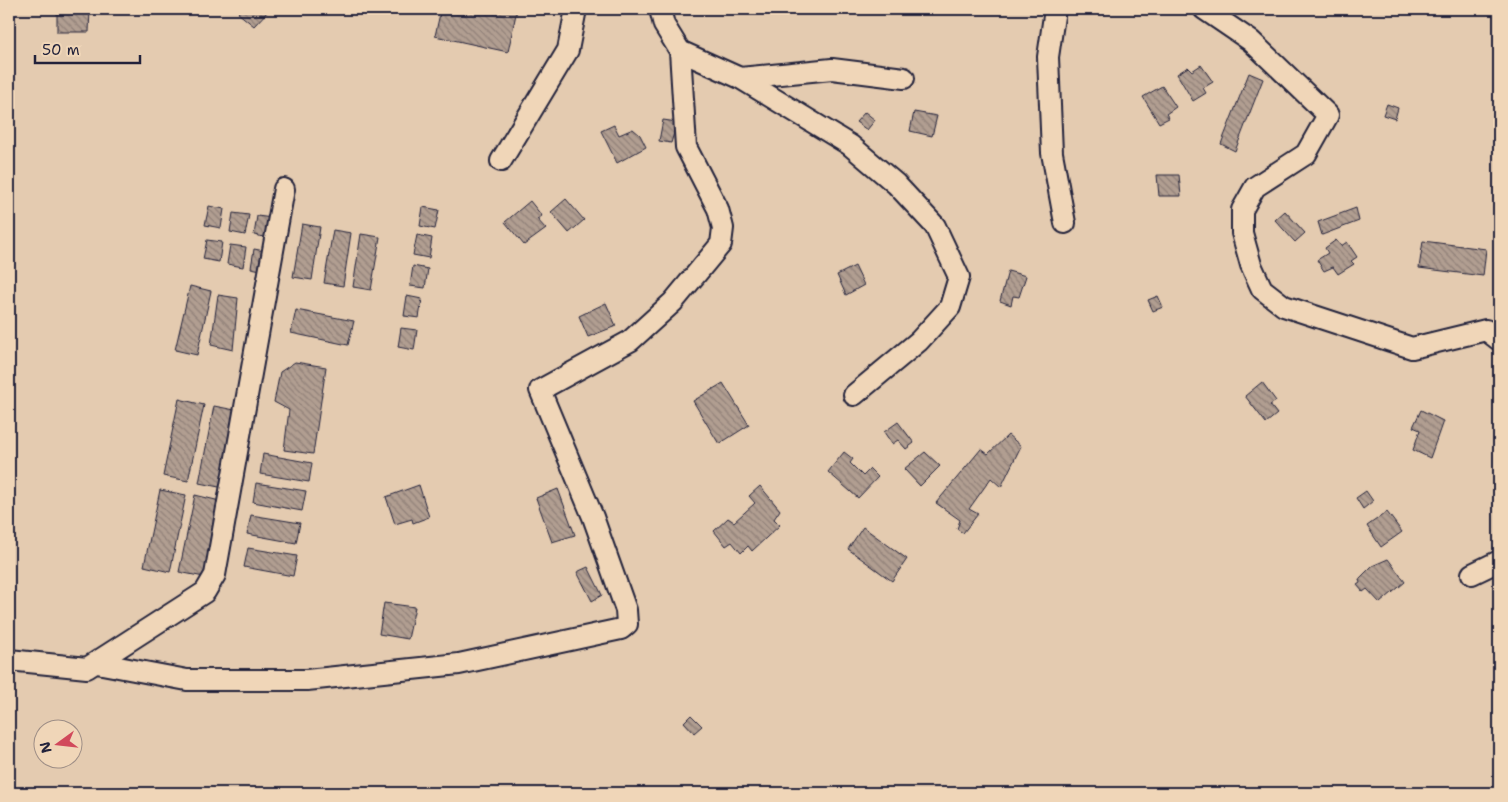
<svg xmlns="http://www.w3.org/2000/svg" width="1508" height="802" viewBox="0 0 1508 802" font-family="'Shantell Sans',sans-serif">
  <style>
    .building { fill: url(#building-back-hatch); stroke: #22223b }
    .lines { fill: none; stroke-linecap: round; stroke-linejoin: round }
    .minor-casing { stroke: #22223b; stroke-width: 24 }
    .minor { stroke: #f0d6b8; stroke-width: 20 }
  </style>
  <defs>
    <pattern id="building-back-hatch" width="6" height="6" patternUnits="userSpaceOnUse" patternTransform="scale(1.25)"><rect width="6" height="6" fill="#b19e91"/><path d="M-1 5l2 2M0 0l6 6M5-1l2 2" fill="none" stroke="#908078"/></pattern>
  </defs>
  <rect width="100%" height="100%" fill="#e4cbb0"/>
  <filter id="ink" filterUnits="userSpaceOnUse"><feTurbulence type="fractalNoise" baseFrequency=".02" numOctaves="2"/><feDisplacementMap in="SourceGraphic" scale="10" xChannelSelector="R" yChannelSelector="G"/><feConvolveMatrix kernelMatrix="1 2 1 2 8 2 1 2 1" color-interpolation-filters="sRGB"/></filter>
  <g filter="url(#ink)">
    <!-- building -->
    <path class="building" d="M57 9H90L89 32H57Z
      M242 9H270L254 26 238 13Z
      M441 9H517L508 52 435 36Z
      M1201 65 1213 82 1203 88 1206 93 1193 101 1177 74 1188 67 1192 71Z
      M1249 73 1263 79 1235 151 1221 144Z
      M1162 86 1176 107 1166 114 1169 118 1159 123 1143 97Z
      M1387 104 1398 108 1395 119 1383 115Z
      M865 112 875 120 867 130 856 122Z
      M914 112 937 116 932 136 910 131Z
      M663 120 677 122 671 143 659 141Z
      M614 125 619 135 633 129 640 135 646 147 617 163 601 131Z
      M1157 175H1179L1181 196H1159Z
      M566 199 584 220 569 233 551 212Z
      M530 201 542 216 537 219 546 229 524 245 505 222Z
      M209 206 224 209 221 228 205 225Z
      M423 207 439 210 435 229 420 226Z
      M1356 208 1359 221 1322 235 1318 222Z
      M1285 211 1305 233 1295 242 1275 220Z
      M233 213 249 215 245 235 230 232Z
      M257 216 272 218 269 238 254 235Z
      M302 224 320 227 312 280 293 277Z
      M333 230 351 233 343 286 324 283Z
      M361 234 380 237 371 290 353 287Z
      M417 235 432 238 429 258 413 255Z
      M207 240 222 242 219 262 203 259Z
      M1336 240 1341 246 1347 242 1357 257 1351 261 1354 264 1338 274 1333 267 1324 271 1317 260 1328 253 1325 248Z
      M1423 241 1486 249 1483 276 1419 268Z
      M230 245 246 247 243 267 227 264Z
      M254 249 270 252 266 271 251 268Z
      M413 266 428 269 425 288 410 286Z
      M855 266 864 285 846 295 837 275Z
      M1008 271 1026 276 1019 297 1013 296 1011 305 1000 301Z
      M190 286 211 291 197 355 175 350Z
      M218 295 238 298 233 350 211 345Z
      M407 296 422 299 419 318 404 316Z
      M1158 296 1163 307 1153 311 1148 300Z
      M606 303 616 326 588 337 579 316Z
      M296 310 354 321 348 345 291 333Z
      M401 328 417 330 414 350 398 347Z
      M295 362 326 367 313 454 284 450 289 410 274 402 280 372Z
      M1262 382 1276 401 1270 405 1277 414 1266 423 1245 396Z
      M723 383 749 425 719 444 693 401Z
      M179 399 204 405 188 481 163 476Z
      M214 406 240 411 224 488 199 483Z
      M1421 410 1443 421 1430 458 1413 450 1420 430 1413 427Z
      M898 422 914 443 906 449 898 440 892 444 884 432Z
      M1008 435 1021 446 1001 487 991 478 969 509 978 514 963 533 957 529 960 520 936 503 981 449 988 454Z
      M844 452 853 459 850 463 863 476 870 469 878 477 858 498 828 472Z
      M925 452 940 466 920 486 904 469Z
      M263 454 312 463 309 482 260 474Z
      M256 483 306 491 302 511 253 502Z
      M419 485 429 517 413 523 412 519 395 524 386 497Z
      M760 486 780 510 774 519 780 525 752 551 748 546 741 553 732 542 726 546 714 531 728 518 734 522 755 503 749 496Z
      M558 489 575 535 552 542 536 498Z
      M160 490 186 495 170 572 144 566Z
      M1366 491 1373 501 1363 509 1356 498Z
      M195 495 220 501 204 577 179 572Z
      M1387 512 1402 532 1381 547 1367 526Z
      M251 515 300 523 296 543 247 534Z
      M863 527 907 559 892 581 848 549Z
      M248 548 297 556 293 576 244 567Z
      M1388 559 1405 582 1380 603 1367 589 1363 592 1357 585 1360 583 1359 579 1372 566Z
      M588 567 602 595 592 601 577 572Z
      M384 603 415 607 408 639 379 634Z
      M691 715 702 726 694 733 684 722Z"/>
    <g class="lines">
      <!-- minor casing -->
      <g class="minor-casing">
        <path id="minor" d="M1055 9 1048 57 1052 153 1065 223
          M1204 9 1251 41 1328 115 1306 154 1255 187 1242 210V233L1251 265 1262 289 1284 306 1412 348 1486 330 1499 340
          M680 51 740 78 850 145 896 184 935 226 959 277 950 307 919 341 854 395
          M740 78 832 69 904 78
          M501 161 568 50 576 9
          M1472 574 1499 561
          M9 660 87 668 205 592 215 575 284 189
          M97 663 187 680H307L459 664 621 629 627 624 626 610 593 517 540 390 630 341 673 302 721 244 723 228 718 209 686 147 680 51 664 25 660 9"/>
      </g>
      <!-- minor -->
      <use href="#minor" class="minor"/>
    </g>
  </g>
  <!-- margin -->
  <rect width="1508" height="802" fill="none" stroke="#f0d6b8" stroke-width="30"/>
  <rect x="15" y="15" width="1478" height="772" fill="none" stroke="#22223b" stroke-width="2" filter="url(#ink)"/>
  <!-- north arrow -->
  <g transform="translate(58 744) rotate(255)"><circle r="24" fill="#f0d6b8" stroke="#9e8e86"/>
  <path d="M0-4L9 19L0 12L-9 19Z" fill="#d1495b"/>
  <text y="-8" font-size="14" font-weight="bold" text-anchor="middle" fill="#22223b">N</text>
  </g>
  <!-- scale -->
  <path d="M35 55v8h105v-8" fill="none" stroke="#22223b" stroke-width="2.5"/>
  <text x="42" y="55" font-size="15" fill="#22223b" stroke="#f0d6b8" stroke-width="4" paint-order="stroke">50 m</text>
</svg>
